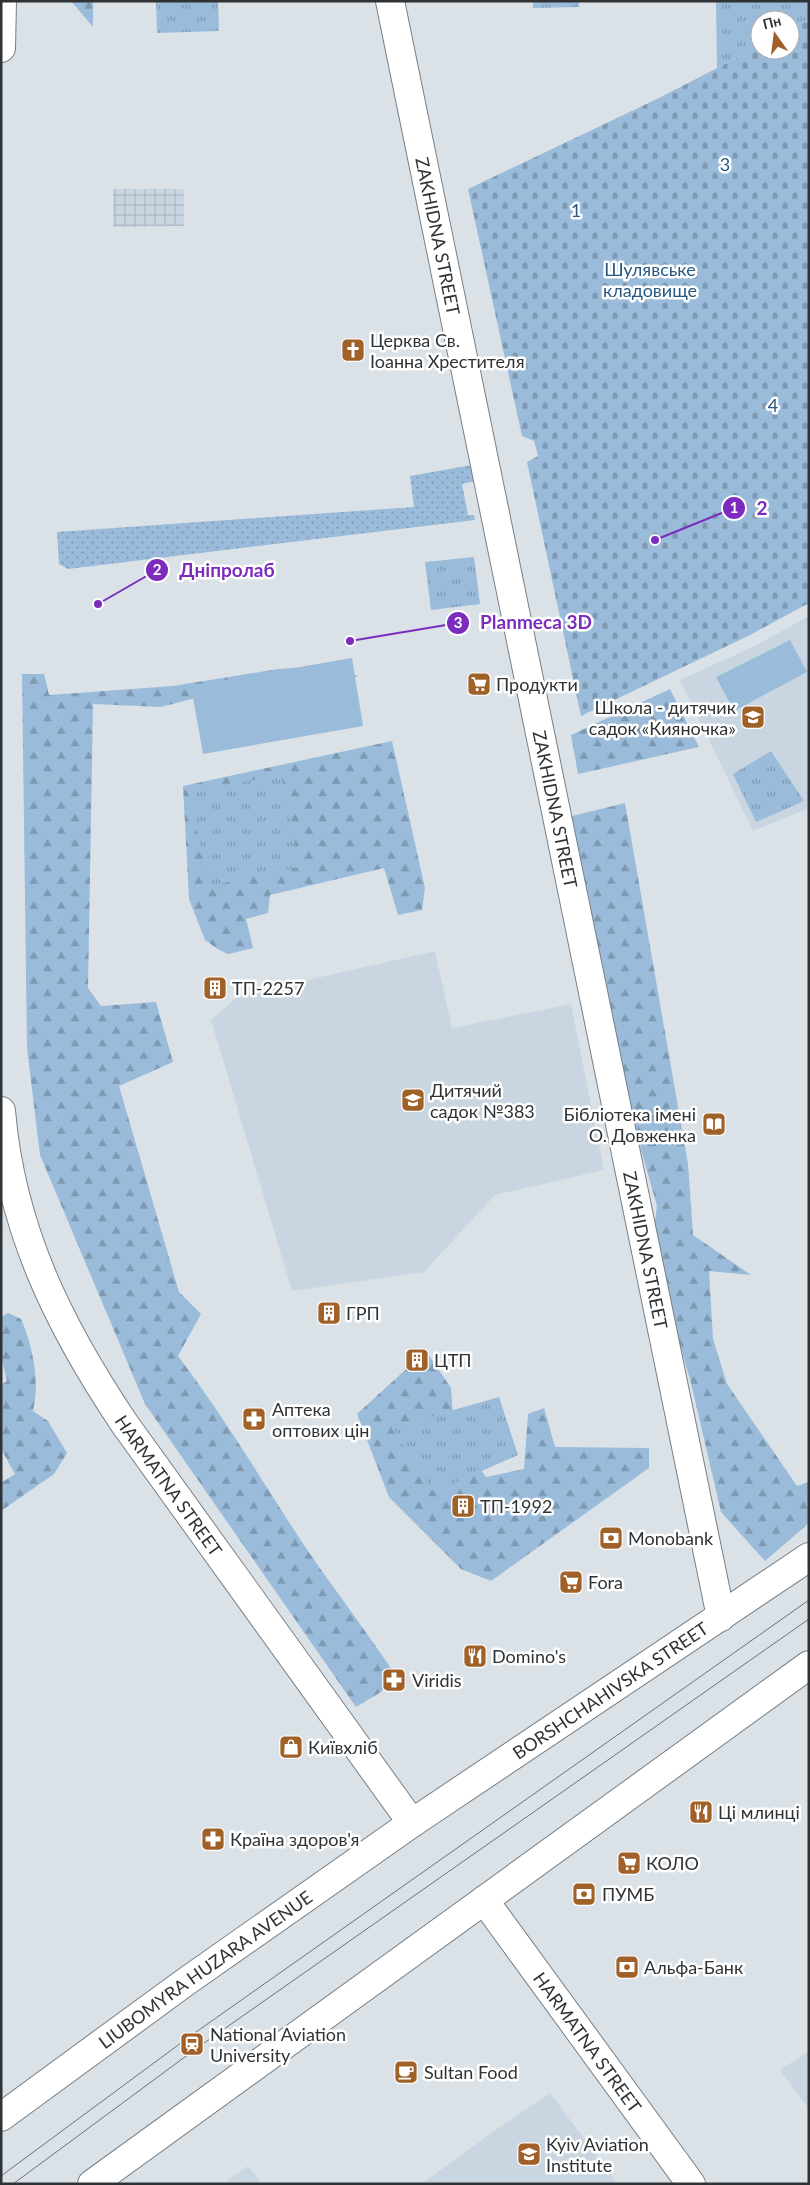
<svg xmlns="http://www.w3.org/2000/svg" width="810" height="2185" viewBox="0 0 810 2185" font-family="Lato,sans-serif">
  <style>
    .built { fill: #c9d6e2 }
    .industrial { fill: url(#industrial-grid) }
    .grass { fill: url(#grass-dots) }
    .forest { fill: url(#forest-firs) }
    .cemetery { fill: url(#cemetery-stones) }
    .park { fill: url(#park-tufts) }
    .pitch { fill: #9abbda }
    .lines { fill: none; stroke-linecap: round; stroke-linejoin: round }
    .street-casing { stroke: #787f85; stroke-width: 30 }
    .secondary-casing { stroke: #787f85; stroke-width: 30 }
    .primary-casing { stroke: #787f85; stroke-width: 30 }
    .street { stroke: #fff; stroke-width: 28 }
    .secondary { stroke: #fff; stroke-width: 28 }
    .primary { stroke: #fff; stroke-width: 28 }
    .tram { stroke: #6c7175; stroke-width: 1 }
    .labels { text-anchor: middle; dominant-baseline: central; stroke-width: 5; stroke-linejoin: round; paint-order: stroke }
    .park-label { font-size: 18px; fill: #285983; stroke: #fff }
    .street-label { font-size: 18px; fill: #303336; stroke: #fff }
    .poi-label { font-size: 18px; fill: #303336; stroke: #fff; text-anchor: start }
    .leader { fill: none; stroke: #7b2cbf; stroke-width: 2 }
    .callout-dot { fill: #7b2cbf; stroke: #fff; stroke-width: 2 }
    .mark-label { font-size: 15px; text-anchor: middle; font-weight: bold; fill: #fff }
    .callout-label { font-size: 19px; text-anchor: middle; font-weight: bold; fill: #7b2cbf; stroke: #fff; stroke-width: 5; stroke-linejoin: round; paint-order: stroke }
  </style>
  <defs>
    <pattern id="industrial-grid" width="8" height="8" patternUnits="userSpaceOnUse" patternTransform="scale(1.25)"><rect width="8" height="8" fill="#c9d6e2"/><path d="M0 4h8M4 0v8" fill="none" stroke="#adb8c2"/></pattern>
    <pattern id="grass-dots" width="8" height="8" patternUnits="userSpaceOnUse" patternTransform="scale(1.25)"><rect width="8" height="8" fill="#9abbda"/><path d="M2 2h.1M6 6h.1" fill="none" stroke="#7e99b2" stroke-width="1.8" stroke-linecap="round"/></pattern>
    <pattern id="forest-firs" width="22" height="20" patternUnits="userSpaceOnUse" patternTransform="scale(1.25)"><rect width="22" height="20" fill="#9abbda"/><path d="M5 1l3.5 6h-7zM16 11l3.5 6h-7z" fill="#7e99b2"/></pattern>
    <pattern id="cemetery-stones" width="16" height="16" patternUnits="userSpaceOnUse" patternTransform="scale(1.25)"><rect width="16" height="16" fill="#9abbda"/><path d="M2 7V4a2 2 0 0 1 4 0v3zM10 15v-3a2 2 0 0 1 4 0v3z" fill="#7e99b2"/></pattern>
    <pattern id="park-tufts" width="24" height="20" patternUnits="userSpaceOnUse" patternTransform="scale(1.25)"><rect width="24" height="20" fill="#9abbda"/><path d="M3 7l-1-3M5 7V3M7 7l1-3M15 17l-1-3M17 17v-4M19 17l1-3" fill="none" stroke="#7e99b2"/></pattern>
  </defs>
  <rect width="100%" height="100%" fill="#dae2e8"/>
  <!-- built -->
  <path class="built" d="M809 616V808L753 831 680 680 755 646Z
    M435 951 452 1028 571 1004 604 1170 495 1195 424 1272 292 1291 211 1020 238 996Z
    M809 2051V2109L780 2070Z
    M550 2093 618 2184H421L504 2124Z
    M248 2166 262 2184H223Z"/>
  <!-- industrial -->
  <path class="industrial" d="M113 189H184V226L113 227Z"/>
  <!-- grass -->
  <path class="grass" d="M472 465 475 481 462 484 468 515H474L475 520 68 569 59 564 57 532 414 507 410 476Z"/>
  <!-- forest -->
  <path class="forest" d="M71 1H93V27Z
    M343 665 358 677 260 681 161 707 93 704 88 988 101 1006 156 1002 173 1062 119 1086 179 1292 201 1314 178 1356C222 1414 259 1476 298 1536 329 1583 363 1626 394 1673L381 1692 356 1707 145 1404 40 1155 27 1048 22 674H44L49 695 173 686 278 669Z
    M670 689 699 747 578 774 571 735Z
    M392 741 425 888 422 910 398 915 384 868 270 895 268 913 246 919 253 948 229 954 219 950 205 940 189 899 183 786Z
    M625 803 688 1164 693 1235 751 1275 709 1271 713 1339 727 1384 797 1486 809 1482V1523L765 1561 721 1512 691 1383 652 1247 657 1206 625 1093 596 971 589 897 564 818Z
    M8 1313 21 1319C33 1347 40 1381 33 1411L48 1421 67 1453 54 1474 1 1511V1483L15 1474 1 1449V1385L7 1381 1 1355V1317Z
    M426 1351 451 1388 454 1431 486 1477 524 1469 528 1414 544 1408 555 1447 649 1448V1468L491 1581 461 1569 389 1497 357 1414Z"/>
  <!-- cemetery -->
  <path class="cemetery" d="M809 19V603L750 635 581 716 527 462 538 456 534 441 522 436 468 189 659 98 760 46V50H790V29Z"/>
  <!-- park -->
  <path class="park" d="M156 1H218L219 31 157 33Z
    M533 1H579V7L533 8Z
    M716 1H809V19L790 29V20H760V46L717 68Z
    M474 557 480 604 431 610 425 562Z
    M771 751 804 801 756 822 733 774Z
    M281 774 300 867 209 886 189 793Z
    M499 1397 518 1455 434 1492 391 1428Z"/>
  <!-- pitch -->
  <path class="pitch" d="M790 640 807 672 734 711 716 677Z
    M352 658 363 726 203 754 191 686Z"/>
  <g class="lines">
    <!-- street casing -->
    <g class="street-casing">
      <g id="street">
        <path id="s1" d="M390 1 721 1617"/>
      </g>
    </g>
    <!-- secondary casing -->
    <g class="secondary-casing">
      <g id="secondary">
        <path d="M1 48 2 1"/>
        <path id="s2" d="M1 1111C11 1229 59 1326 124 1423L412 1823"/>
        <path id="s3" d="M484 1900 691 2184"/>
      </g>
    </g>
    <!-- primary casing -->
    <g class="primary-casing">
      <g id="primary">
        <path id="s4" d="M1 2117 184 1983 412 1823 809 1557"/>
        <path d="M92 2184 809 1665"/>
      </g>
    </g>
    <!-- street -->
    <use href="#street" class="street"/>
    <!-- secondary -->
    <use href="#secondary" class="secondary"/>
    <!-- primary -->
    <use href="#primary" class="primary"/>
    <!-- tram -->
    <path class="tram" d="M1 2176 189 2037 809 1600
      M13 2184 197 2048 809 1619"/>
  </g>
  <!-- icons -->
  <defs>
    <g id="church-square" transform="scale(1.25)"><rect x="-9" y="-9" width="18" height="18" rx="4" fill="#a06128" stroke="#fff"/><path d="M-1.2-6h2.4v3.5h3.3v2.4h-3.3V6h-2.4V-.1h-3.3v-2.4h3.3Z" fill="#fff"/></g>
    <g id="supermarket-square" transform="scale(1.25)"><rect x="-9" y="-9" width="18" height="18" rx="4" fill="#a06128" stroke="#fff"/><path d="M-6-5.5h2.5l.6 2H6L4.5 2H-2.5L-4.4-4H-6ZM-1.5 3.2a1.3 1.3 0 1 0 .1 0ZM3 3.2a1.3 1.3 0 1 0 .1 0Z" fill="#fff"/></g>
    <g id="school-square" transform="scale(1.25)"><rect x="-9" y="-9" width="18" height="18" rx="4" fill="#a06128" stroke="#fff"/><path d="M0-5L7-2L0 1L-7-2ZM-4 1L0 2.5L4 1V4Q0 6-4 4Z" fill="#fff"/></g>
    <g id="building-square" transform="scale(1.25)"><rect x="-9" y="-9" width="18" height="18" rx="4" fill="#a06128" stroke="#fff"/><path d="M-4-6H4V6H1V3H-1V6H-4ZM-2.5-4.3h1.7v1.8h-1.7ZM.8-4.3h1.7v1.8H.8ZM-2.5-1h1.7V.8h-1.7ZM.8-1h1.7V.8H.8Z" fill="#fff"/></g>
    <g id="library-square" transform="scale(1.25)"><rect x="-9" y="-9" width="18" height="18" rx="4" fill="#a06128" stroke="#fff"/><path d="M-6-4Q-3-5.5-.7-3.5V5Q-3 3-6 4ZM6-4Q3-5.5 .7-3.5V5Q3 3 6 4Z" fill="#fff"/></g>
    <g id="pharmacy-square" transform="scale(1.25)"><rect x="-9" y="-9" width="18" height="18" rx="4" fill="#a06128" stroke="#fff"/><path d="M-2-6h4v4h4v4h-4v4h-4v-4h-4v-4h4Z" fill="#fff"/></g>
    <g id="bank-square" transform="scale(1.25)"><rect x="-9" y="-9" width="18" height="18" rx="4" fill="#a06128" stroke="#fff"/><path d="M-6-4H6V4H-6ZM0-2.3a2.3 2.3 0 1 0 0 4.6a2.3 2.3 0 1 0 0-4.6Z" fill="#fff"/></g>
    <g id="restaurant-square" transform="scale(1.25)"><rect x="-9" y="-9" width="18" height="18" rx="4" fill="#a06128" stroke="#fff"/><path d="M-5-6h1v4h1v-4h1v4h1v-4h1v5L-1.5 .5V6h-2V.5L-5-1ZM5-6V6H3V1.5H1.5Q1.5-4 5-6Z" fill="#fff"/></g>
    <g id="shop-square" transform="scale(1.25)"><rect x="-9" y="-9" width="18" height="18" rx="4" fill="#a06128" stroke="#fff"/><path d="M-5-2.5h2.3a2.7 3.5 0 0 1 5.4 0H5L5.5 6h-11ZM-1.5-2.5h3a1.5 2.3 0 0 0-3 0Z" fill="#fff"/></g>
    <g id="station-square" transform="scale(1.25)"><rect x="-9" y="-9" width="18" height="18" rx="4" fill="#a06128" stroke="#fff"/><path d="M-3-6H3Q5-6 5-4V2Q5 4 3 4L4.5 6H3L1.5 4h-3L-3 6H-4.5L-3 4Q-5 4-5 2V-4Q-5-6-3-6ZM-3.5-4v3h7v-3ZM-3.5 1v1.5H-2V1ZM2 1v1.5H3.5V1Z" fill="#fff"/></g>
    <g id="cafe-square" transform="scale(1.25)"><rect x="-9" y="-9" width="18" height="18" rx="4" fill="#a06128" stroke="#fff"/><path d="M-5.5-4.5H6V0H3Q3 3.5 0 3.5H-2.5Q-5.5 3.5-5.5 0ZM3-3.2v2h1.7v-2ZM-6 4.5H4V6H-6Z" fill="#fff"/></g>
    <g id="university-square" transform="scale(1.25)"><rect x="-9" y="-9" width="18" height="18" rx="4" fill="#a06128" stroke="#fff"/><path d="M0-5L7-2L0 1L-7-2ZM-4 1L0 2.5L4 1V4Q0 6-4 4Z" fill="#fff"/></g>
  </defs>
  <g fill-rule="evenodd">
    <use href="#church-square" x="353" y="350"/>
    <use href="#supermarket-square" x="479" y="684"/>
    <use href="#school-square" x="753" y="717"/>
    <use href="#building-square" x="215" y="988"/>
    <use href="#school-square" x="413" y="1100"/>
    <use href="#library-square" x="714" y="1124"/>
    <use href="#building-square" x="329" y="1313"/>
    <use href="#building-square" x="417" y="1360"/>
    <use href="#pharmacy-square" x="254" y="1419"/>
    <use href="#building-square" x="463" y="1506"/>
    <use href="#bank-square" x="611" y="1538"/>
    <use href="#supermarket-square" x="571" y="1582"/>
    <use href="#restaurant-square" x="475" y="1656"/>
    <use href="#pharmacy-square" x="394" y="1680"/>
    <use href="#shop-square" x="291" y="1747"/>
    <use href="#restaurant-square" x="701" y="1812"/>
    <use href="#pharmacy-square" x="213" y="1839"/>
    <use href="#supermarket-square" x="629" y="1863"/>
    <use href="#bank-square" x="584" y="1894"/>
    <use href="#bank-square" x="627" y="1967"/>
    <use href="#station-square" x="192" y="2044"/>
    <use href="#cafe-square" x="406" y="2072"/>
    <use href="#university-square" x="529" y="2154"/>
  </g>
  <g class="labels">
    <!-- park labels -->
    <g class="park-label">
      <text x="725" y="164">3</text>
      <text x="576" y="210">1</text>
      <text x="650" y="269">Шулявське<tspan x="650" dy="21">кладовище</tspan></text>
      <text x="773" y="405">4</text>
    </g>
    <!-- street labels -->
    <g class="street-label">
      <text stroke="none"><textPath href="#s1" startOffset="240">ZAKHIDNA STREET</textPath></text>
      <text stroke="none"><textPath href="#s1" startOffset="825">ZAKHIDNA STREET</textPath></text>
      <text stroke="none"><textPath href="#s1" startOffset="1275">ZAKHIDNA STREET</textPath></text>
      <text stroke="none"><textPath href="#s2" startOffset="416">HARMATNA STREET</textPath></text>
      <text stroke="none"><textPath href="#s4" startOffset="744">BORSHCHAHIVSKA STREET</textPath></text>
      <text stroke="none"><textPath href="#s4" startOffset="252">LIUBOMYRA HUZARA AVENUE</textPath></text>
      <text stroke="none"><textPath href="#s3" startOffset="176">HARMATNA STREET</textPath></text>
    </g>
    <!-- poi labels -->
    <g class="poi-label">
      <text x="370" y="340">Церква Св.<tspan x="370" dy="21">Іоанна Хрестителя</tspan></text>
      <text x="496" y="684">Продукти</text>
      <text x="736" y="707" text-anchor="end">Школа - дитячик<tspan x="736" dy="21">садок «Кияночка»</tspan></text>
      <text x="232" y="988">ТП-2257</text>
      <text x="430" y="1090">Дитячий<tspan x="430" dy="21">садок №383</tspan></text>
      <text x="696" y="1114" text-anchor="end">Бібліотека імені<tspan x="696" dy="21">О. Довженка</tspan></text>
      <text x="346" y="1313">ГРП</text>
      <text x="434" y="1360">ЦТП</text>
      <text x="272" y="1409">Аптека<tspan x="272" dy="21">оптових цін</tspan></text>
      <text x="480" y="1506">ТП-1992</text>
      <text x="628" y="1538">Monobank</text>
      <text x="588" y="1582">Fora</text>
      <text x="492" y="1656">Domino's</text>
      <text x="412" y="1680">Viridis</text>
      <text x="308" y="1747">Київхліб</text>
      <text x="718" y="1812">Ці млинці</text>
      <text x="230" y="1839">Країна здоров'я</text>
      <text x="646" y="1863">КОЛО</text>
      <text x="602" y="1894">ПУМБ</text>
      <text x="644" y="1967">Альфа-Банк</text>
      <text x="210" y="2034">National Aviation<tspan x="210" dy="21">University</tspan></text>
      <text x="424" y="2072">Sultan Food</text>
      <text x="546" y="2144">Kyiv Aviation<tspan x="546" dy="21">Institute</tspan></text>
    </g>
  </g>
  <!-- callouts -->
  <path class="leader" d="M655 540L734 508M98 604L157 570M350 641L458 623"/>
  <g class="callout-dot">
    <circle cx="655" cy="540" r="5"/>
    <circle cx="98" cy="604" r="5"/>
    <circle cx="350" cy="641" r="5"/>
    <circle cx="734" cy="508" r="12"/>
    <circle cx="157" cy="570" r="12"/>
    <circle cx="458" cy="623" r="12"/>
  </g>
  <g class="mark-label">
    <text x="734" y="513">1</text>
    <text x="157" y="575">2</text>
    <text x="458" y="628">3</text>
  </g>
  <g class="callout-label">
    <text x="762" y="515">2</text>
    <text x="227" y="577">Дніпролаб</text>
    <text x="536" y="629">Planmeca 3D</text>
  </g>
  <!-- border -->
  <rect width="810" height="2185" fill="none" stroke="#303336" stroke-width="5"/>
  <!-- north arrow -->
  <g transform="translate(775 35) rotate(346)"><circle r="24" fill="#ffffff" stroke="#acadaf"/>
  <path d="M0-4L9 19L0 12L-9 19Z" fill="#a06128"/>
  <text y="-8" font-size="14" font-weight="bold" text-anchor="middle" fill="#303336">Пн</text>
  </g>
</svg>
